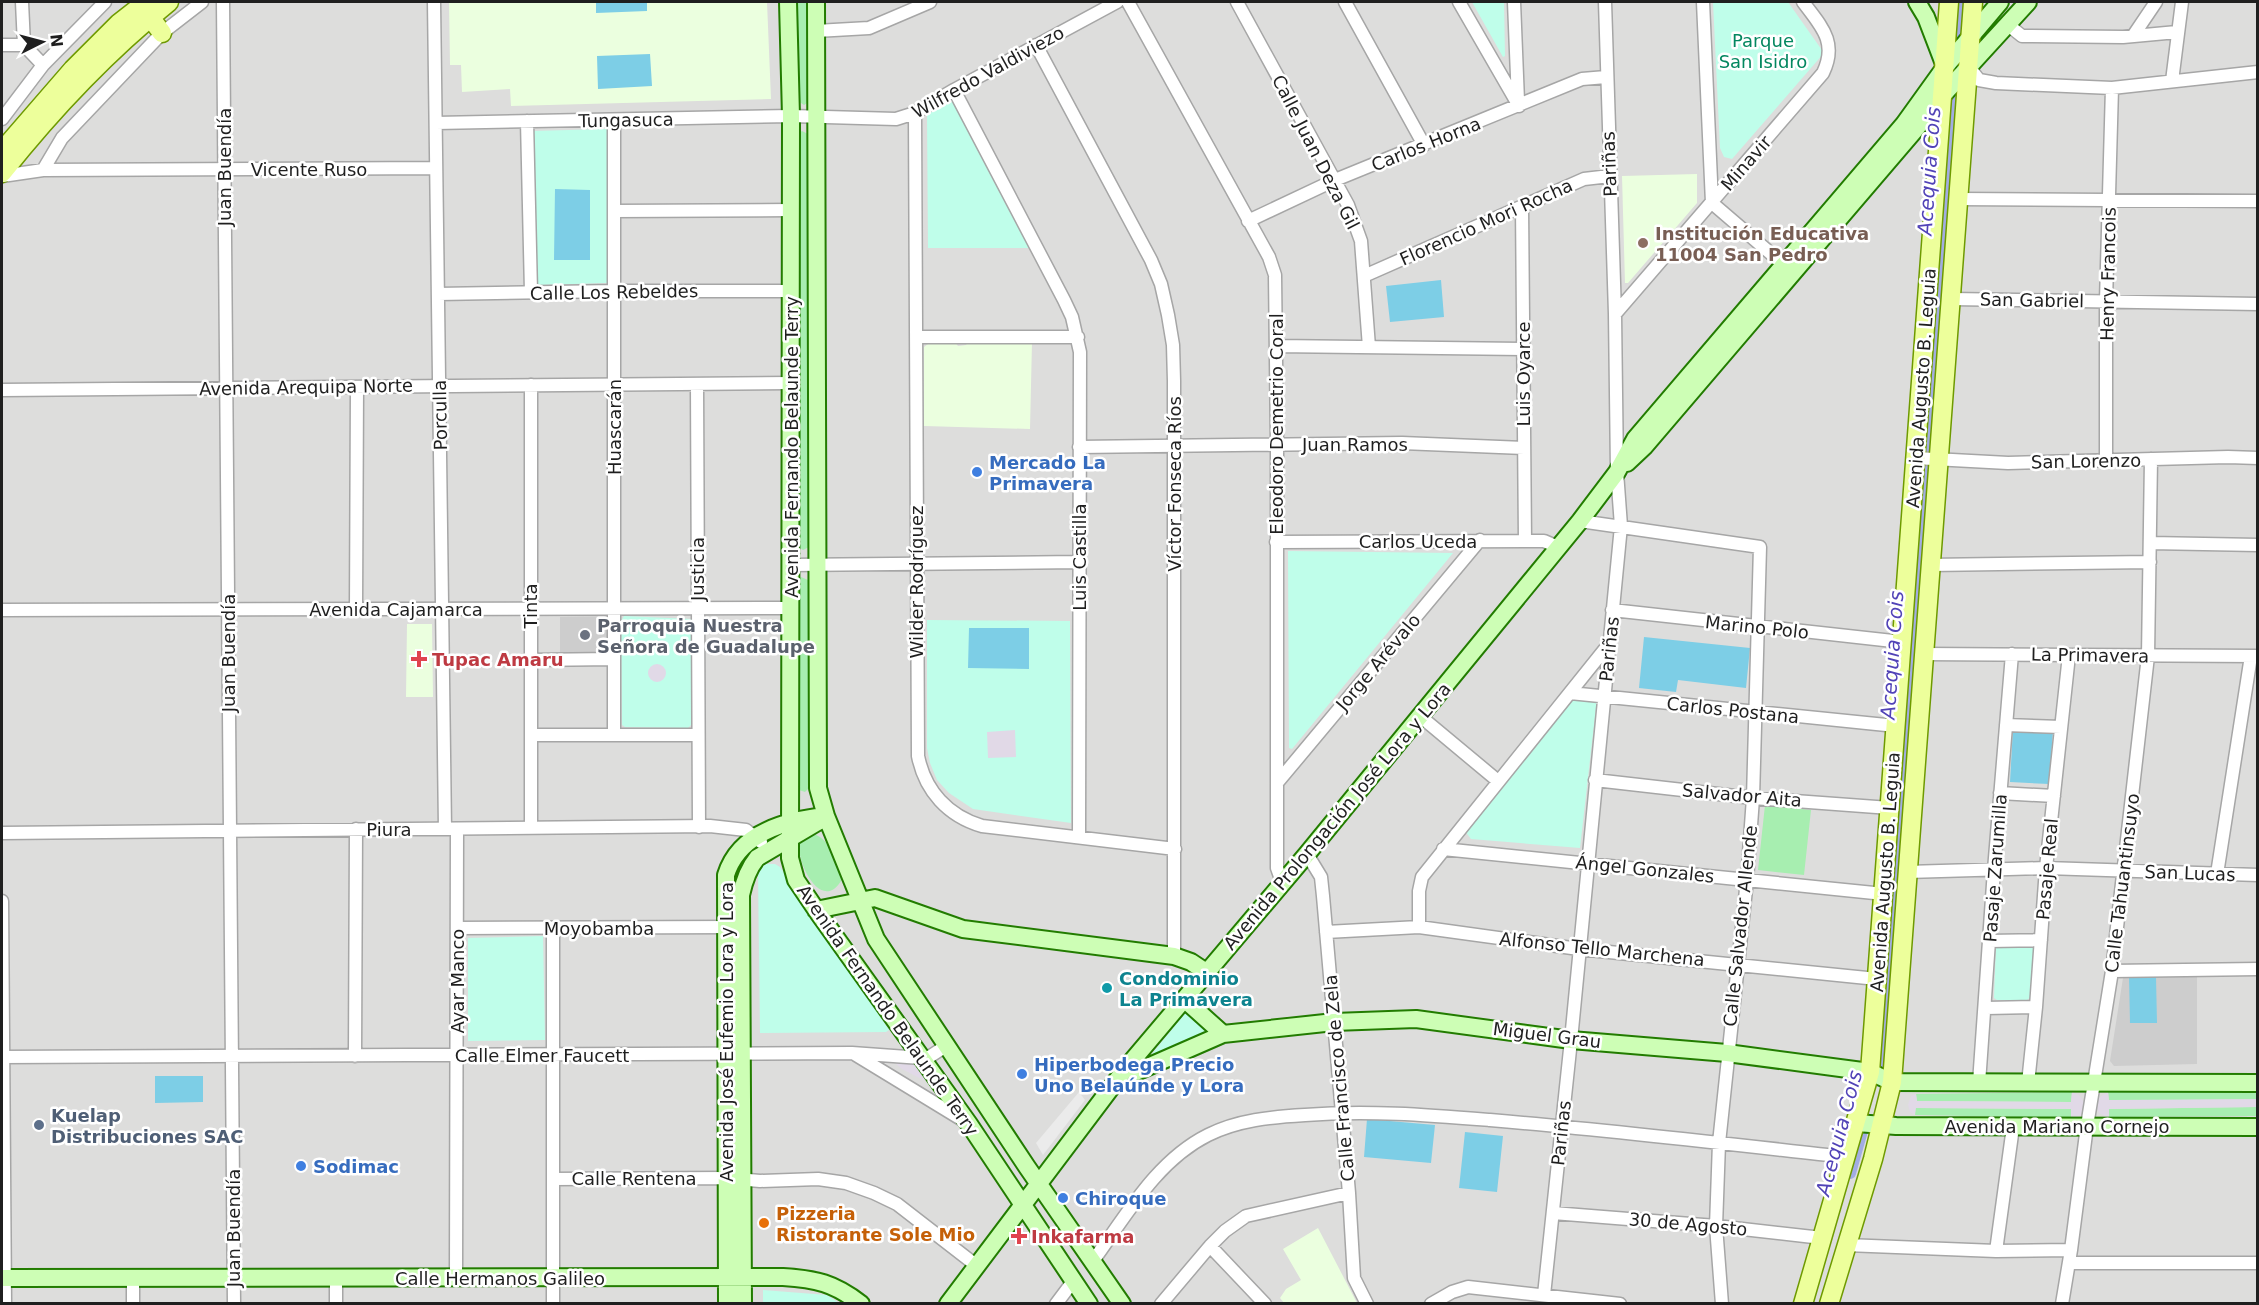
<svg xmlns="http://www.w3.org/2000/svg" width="2259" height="1305" viewBox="0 0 2259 1305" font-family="'DejaVu Sans',sans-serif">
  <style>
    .residential { fill: #dddddc }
    .education { fill: #ebffdf }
    .religious { fill: #cdcdcd }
    .grass { fill: #a7eeb0 }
    .park { fill: #bffeea }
    .pitch { fill: #7dcee6 }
    .parking { fill: #ebebeb }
    .plaza { fill: #e1d9e7 }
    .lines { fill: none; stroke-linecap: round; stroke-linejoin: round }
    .canal { stroke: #a2ace2; stroke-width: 12 }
    .street-casing { stroke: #a6a6a6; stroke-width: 15 }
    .secondary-casing { stroke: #227c00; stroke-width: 20 }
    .primary-casing { stroke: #6e9a00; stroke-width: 21 }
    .street { stroke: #fff; stroke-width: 12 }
    .secondary { stroke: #cdfeb5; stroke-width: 16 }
    .primary { stroke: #edff9b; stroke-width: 18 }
    .education-dot { fill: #8d6e63; stroke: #fff; stroke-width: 2 }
    .shop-dot { fill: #3f7fe0; stroke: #fff; stroke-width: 2 }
    .worship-dot { fill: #6b7280; stroke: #fff; stroke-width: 2 }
    .health-dot { fill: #e0444e; stroke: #fff; stroke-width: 2 }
    .culture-dot { fill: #0f9aa8; stroke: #fff; stroke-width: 2 }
    .service-dot { fill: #5c6f8a; stroke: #fff; stroke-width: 2 }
    .food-dot { fill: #e8710a; stroke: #fff; stroke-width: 2 }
    .labels { text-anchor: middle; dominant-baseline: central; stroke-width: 5; stroke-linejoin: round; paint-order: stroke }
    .park-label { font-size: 18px; fill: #03875f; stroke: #fff }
    .street-label { font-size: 18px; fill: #1f1f1f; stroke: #fff }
    .education-label { font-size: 18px; font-weight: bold; fill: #785e54; stroke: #fff; text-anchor: start }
    .shop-label { font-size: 18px; font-weight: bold; fill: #366cbe; stroke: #fff; text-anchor: start }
    .worship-label { font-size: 18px; font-weight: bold; fill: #5b616d; stroke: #fff; text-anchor: start }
    .health-label { font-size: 18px; font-weight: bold; fill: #be3a42; stroke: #fff; text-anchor: start }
    .culture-label { font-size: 18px; font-weight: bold; fill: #0d838f; stroke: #fff; text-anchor: start }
    .service-label { font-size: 18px; font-weight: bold; fill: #4e5e75; stroke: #fff; text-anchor: start }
    .food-label { font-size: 18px; font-weight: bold; fill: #c56008; stroke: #fff; text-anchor: start }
    .water-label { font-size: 20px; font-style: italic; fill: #5143b7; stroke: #fff }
  </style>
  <rect width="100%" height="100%" fill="#edf1e5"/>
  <!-- residential -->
  <path class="residential" d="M2 2H2257V1303H2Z"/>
  <!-- education -->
  <path class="education" d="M449 2H767L771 99 511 106 510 89 462 92 461 65H450Z
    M1697 174V203L1628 283H1625L1622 176Z
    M953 340 958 346 966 345 969 341 1032 342 1030 429 924 426V347L932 341Z
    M407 624H432L433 697H406Z
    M1318 1228 1357 1303H1284L1280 1298 1286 1289 1301 1280 1283 1249Z"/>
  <!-- religious -->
  <path class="religious" d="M610 616V652L560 653V617Z
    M2128 974 2197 976V1064L2114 1066 2110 1061 2123 978Z"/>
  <!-- grass -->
  <path class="grass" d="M796 2H807L809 102 804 105 798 101Z
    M802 131 808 134 809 547 803 550 799 547 798 134Z
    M801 577 808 580 809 788 805 792 799 790 798 579Z
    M1765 805 1811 810 1804 875 1758 870Z
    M813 834C829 837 842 866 841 881 821 913 796 862 799 842Z
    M2257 1090 2258 1099 2109 1101 2108 1092Z
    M2072 1092 2071 1102 1917 1101 1916 1094Z
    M2257 1107 2258 1116 2109 1117V1109Z
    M1915 1108 2071 1109V1118L1915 1115Z"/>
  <!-- park -->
  <path class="park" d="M1472 2H1504L1505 56 1503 57Z
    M1713 2H1788L1824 53 1732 159 1724 157 1720 148Z
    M953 101 1029 248H928L927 113Z
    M607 129V283L538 285 531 131Z
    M1288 551 1453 553 1292 749 1289 748V746Z
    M624 616 692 619 691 725 688 728 625 727 622 725 621 621Z
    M927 620 1070 621 1071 823 973 809 949 793 937 780 930 763 927 748Z
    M1575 695 1597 698 1580 848 1471 839 1465 831Z
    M766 864H775L780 867 878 1013 889 1030 886 1032 760 1033 758 871Z
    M543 936 545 1040 468 1041V938Z
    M1996 945H2035L2031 997 2027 1000H1997L1994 998Z
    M1187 1011 1211 1033 1153 1057 1151 1055Z
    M763 1290 827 1295 839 1303H763Z"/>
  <!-- pitch -->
  <path class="pitch" d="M596 2H647V11L596 13Z
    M650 54 652 86 598 89 597 56Z
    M555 189 590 190V260H554Z
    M1441 280 1444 317 1390 322 1386 286Z
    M969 628H1029V669L968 668Z
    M1644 637 1750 648 1746 688 1678 680 1676 692 1639 688Z
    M2013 728 2053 731 2049 784 2010 782Z
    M2129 977H2156L2157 1023H2130Z
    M155 1076H203V1102L155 1103Z
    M1367 1119 1435 1125 1431 1163 1364 1157Z
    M1465 1132 1503 1136 1497 1192 1459 1188Z"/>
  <!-- parking -->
  <path class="parking" d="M1079 1092 1085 1100 1043 1155 1036 1143Z"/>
  <!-- plaza -->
  <path class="plaza" d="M648 673a9 9 0 1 1 18 0a9 9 0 1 1-18 0Z
    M1015 730 1016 757 988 758 987 732Z
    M897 1061 917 1063 931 1084 902 1069 896 1064Z
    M2072 1092 2079 1095 2085 1104 2081 1115 2074 1118H2071V1109L1916 1108 1915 1115 1910 1112 1908 1105 1911 1096 1916 1094 1917 1101 2071 1102Z
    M2108 1092 2109 1100 2257 1099V1107L2109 1109V1117H2106L2099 1113 2096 1105 2100 1097Z"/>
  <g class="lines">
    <!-- canal -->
    <path class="canal" d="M1877 1074 1882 1051 1916 572 1961 2
      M1850 1173 1865 1120"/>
    <!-- street casing -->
    <g class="street-casing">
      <path id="street" d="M22 2 24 45 43 65
        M223 2 234 1304
        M434 2 445 829
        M1128 2 1269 257 1275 275 1277 444V868L1282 882
        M1237 2 1348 205 1361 241 1369 347
        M1345 2 1424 145
        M1459 2 1519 106
        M1514 2 1518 101
        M1703 2 1712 203 1790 270
        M2007 24 2022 36 2123 37 2177 32
        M816 31 869 28 930 2
        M2133 36 2156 2
        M2 45H24
        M1036 45 1151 260 1161 284 1168 315 1173 345 1174 381V956
        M1969 67 1979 80 1996 83 2112 88 2258 72
        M2172 81 2182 2
        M954 90 1064 300 1072 317 1080 352 1079 837
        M915 113 918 756C925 791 948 816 982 826L1175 849
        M2 119 43 65 105 2
        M614 120V734
        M527 121 531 292
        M436 123 791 116 896 119 915 113 954 90 1117 2
        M43 170 62 138 162 33 202 2
        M2 176 43 170 436 168
        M1958 199 2258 201
        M1522 207 1525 541
        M614 211 791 210
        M1248 221 1335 180 1582 79 1606 77
        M1364 276 1584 179 1610 176
        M438 294 614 291H791
        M1951 299 2258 304
        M1615 314 1823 73C1838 42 1821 26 1803 2
        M916 337H1078
        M1276 346 1523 349
        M697 384 699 827
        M531 385V828
        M2 390 791 383
        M1079 447 1402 443 1524 448
        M1915 458 2008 463 2228 457 2258 458
        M2106 460V301L2112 88
        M1580 521 1760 547 1753 798 1747 880 1719 1143 1716 1226 1722 1304
        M1276 542 1544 541 1558 547
        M2150 543 2258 545
        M791 565 1078 562
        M1930 565 2150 562
        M356 609 357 387
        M2 610 791 608
        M1612 610 1902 642
        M1924 654 2258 656
        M530 660 614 659
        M1570 693 1896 726
        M1420 716 1498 781
        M2006 725 2061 727
        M531 735H698
        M1595 780 1753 798 1890 808
        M1277 783 1480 540
        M2000 793 2054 796
        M2 833 710 826 746 830 761 842
        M1443 849 1884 894
        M1307 854 1321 877 1323 896 1349 1193 1354 1278 1367 1304
        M1907 872 2046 868 2258 875
        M2217 874 2251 656
        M2 901 5 1304
        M1419 927V891L1422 877 1609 644
        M457 928 735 927
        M553 928V1304
        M1326 932 1419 927 1579 949 1877 979
        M1989 941 2041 940
        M2112 971 2258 969
        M1986 1008 2036 1007
        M856 1055 961 1119
        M355 1056 356 829
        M2 1057 852 1053 921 1058 929 1057 946 1046
        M1979 1083 1994 870 2012 654
        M2028 1083 2036 1007 2046 868 2069 655
        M553 1179 726 1178 760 1181 818 1179 846 1183 874 1193 897 1204 977 1266
        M1553 1213 1716 1226 1822 1238
        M1846 1245 1996 1251 2071 1250
        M1210 1246 1265 1304
        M1996 1251 2013 1127
        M1093 1261C1126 1216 1156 1161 1208 1135 1238 1120 1271 1117 1305 1115 1367 1110 1428 1115 1490 1120 1609 1130 1728 1144 1846 1157
        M2069 1263H2258
        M133 1278V1304
        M456 1278 457 829
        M1544 1295 1571 1040 1621 526 1617 472 1615 314 1605 2
        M336 1304V1278
        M1056 1304 1074 1280
        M1161 1304 1210 1246 1225 1231 1246 1216 1349 1193
        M1431 1304 1452 1292 1468 1287 1620 1304
        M2062 1304 2071 1250 2087 1126 2112 971 2148 656 2151 459"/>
    </g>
    <!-- secondary casing -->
    <g class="secondary-casing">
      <path id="secondary" d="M788 2 791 116 790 858 796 880 819 914 969 1124 1089 1304
        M816 2 818 788 826 816 876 939 1027 1167 1122 1304
        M1917 2 1926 17 1944 64
        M1627 463 1644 447 1915 130 1943 95 2028 2
        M816 910 875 898 963 929 1174 956 1191 962 1206 972
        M1184 999 1223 1034
        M1126 1068 1136 1072 1223 1034 1334 1022 1416 1019 1571 1040 1727 1053 1870 1072 1892 1082 2258 1083
        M1857 1123 1896 1126 2258 1127
        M2 1278 783 1277C816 1279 834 1283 861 1304
        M727 1304 726 875C739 833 786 820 826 816
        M743 1304 741 895C744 881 748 869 757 858L821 820
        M948 1304 1126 1068 1307 854 1580 521 1617 472 1635 439 1904 124 1945 67 2000 2"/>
    </g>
    <!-- primary casing -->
    <g class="primary-casing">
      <path id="primary" d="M150 17 162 33
        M2 151 73 69 119 23 146 2
        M2 173C52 110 107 52 169 2
        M1803 1304 1870 1072 1949 2
        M1829 1304 1873 1159 1892 1082 1973 2"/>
    </g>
    <!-- street -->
    <use href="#street" class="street"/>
    <!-- secondary -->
    <use href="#secondary" class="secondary"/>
    <!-- primary -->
    <use href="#primary" class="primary"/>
  </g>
  <!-- markers -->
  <circle class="education-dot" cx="1643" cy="243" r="6"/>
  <g class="shop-dot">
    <circle cx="977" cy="472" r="6"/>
    <circle cx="1022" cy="1074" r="6"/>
    <circle cx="301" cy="1166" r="6"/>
    <circle cx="1063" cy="1198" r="6"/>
  </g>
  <circle class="worship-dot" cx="585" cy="635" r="6"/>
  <g class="health-dot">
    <path d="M416 650h6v6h6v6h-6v6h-6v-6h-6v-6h6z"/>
    <path d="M1016 1227h6v6h6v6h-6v6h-6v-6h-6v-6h6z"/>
  </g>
  <circle class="culture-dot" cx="1107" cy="988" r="6"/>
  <circle class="service-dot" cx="39" cy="1125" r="6"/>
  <circle class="food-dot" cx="764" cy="1223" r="6"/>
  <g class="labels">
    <!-- park labels -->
    <g class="park-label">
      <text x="1763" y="40">Parque<tspan x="1763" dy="21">San Isidro</tspan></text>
    </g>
    <!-- street labels -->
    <g class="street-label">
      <text transform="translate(988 72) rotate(-29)">Wilfredo Valdiviezo</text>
      <text transform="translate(626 120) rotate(-1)">Tungasuca</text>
      <text transform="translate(1426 144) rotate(-22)">Carlos Horna</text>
      <text transform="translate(1316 152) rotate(63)">Calle Juan Deza Gil</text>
      <text transform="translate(1746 163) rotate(-49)">Minavir</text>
      <text transform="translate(1609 164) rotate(-92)">Pariñas</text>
      <text transform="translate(224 167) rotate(-90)">Juan Buendía</text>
      <text x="309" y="169">Vicente Ruso</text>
      <text transform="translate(1486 222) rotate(-24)">Florencio Mori Rocha</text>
      <text transform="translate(2108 274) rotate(-89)">Henry Francois</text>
      <text transform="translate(614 292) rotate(-1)">Calle Los Rebeldes</text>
      <text transform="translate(2032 300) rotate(1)">San Gabriel</text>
      <text transform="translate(1523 374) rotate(-90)">Luis Oyarce</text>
      <text transform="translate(306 387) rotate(-1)">Avenida Arequipa Norte</text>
      <text transform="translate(1921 388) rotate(-86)">Avenida Augusto B. Leguia</text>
      <text transform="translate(440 415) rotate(-91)">Porculla</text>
      <text transform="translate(1276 424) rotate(-90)">Eleodoro Demetrio Coral</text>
      <text transform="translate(614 427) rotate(-90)">Huascarán</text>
      <text x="1355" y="444">Juan Ramos</text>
      <text transform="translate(791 447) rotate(-90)">Avenida Fernando Belaunde Terry</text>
      <text transform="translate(2086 461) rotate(-1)">San Lorenzo</text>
      <text transform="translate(1174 484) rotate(-90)">Víctor Fonseca Ríos</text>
      <text x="1418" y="541">Carlos Uceda</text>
      <text transform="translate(1079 557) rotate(-90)">Luis Castilla</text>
      <text transform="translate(697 569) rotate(-90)">Justicia</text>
      <text transform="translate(916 582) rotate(-90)">Wilder Rodríguez</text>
      <text transform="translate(530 606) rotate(-90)">Tinta</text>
      <text x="396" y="609">Avenida Cajamarca</text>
      <text transform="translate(1757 627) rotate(6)">Marino Polo</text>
      <text transform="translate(1609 649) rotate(-84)">Pariñas</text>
      <text transform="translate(228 653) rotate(-90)">Juan Buendía</text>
      <text transform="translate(2090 655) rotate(1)">La Primavera</text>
      <text transform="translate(1378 662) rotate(-50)">Jorge Arévalo</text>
      <text transform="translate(1733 710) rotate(6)">Carlos Postana</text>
      <text transform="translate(1742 795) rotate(5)">Salvador Aita</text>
      <text transform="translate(1337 816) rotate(-50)">Avenida Prolongación José Lora y Lora</text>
      <text x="389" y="829">Piura</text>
      <text transform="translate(1995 868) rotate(-86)">Pasaje Zarumilla</text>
      <text transform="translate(1645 869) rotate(6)">Ángel Gonzales</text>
      <text transform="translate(2047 869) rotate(-85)">Pasaje Real</text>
      <text transform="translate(1885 872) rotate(-86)">Avenida Augusto B. Leguia</text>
      <text transform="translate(2190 873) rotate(2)">San Lucas</text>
      <text transform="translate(2122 883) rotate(-83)">Calle Tahuantinsuyo</text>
      <text transform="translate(1740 926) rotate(-84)">Calle Salvador Allende</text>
      <text x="599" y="928">Moyobamba</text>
      <text transform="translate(1602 949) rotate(6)">Alfonso Tello Marchena</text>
      <text transform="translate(457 981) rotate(-90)">Ayar Manco</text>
      <text transform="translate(888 1010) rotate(55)">Avenida Fernando Belaunde Terry</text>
      <text transform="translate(726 1032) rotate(-90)">Avenida José Eufemio Lora y Lora</text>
      <text transform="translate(1547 1035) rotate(7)">Miguel Grau</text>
      <text x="542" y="1055">Calle Elmer Faucett</text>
      <text transform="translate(1339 1078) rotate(-95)">Calle Francisco de Zela</text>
      <text x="2057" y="1126">Avenida Mariano Cornejo</text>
      <text transform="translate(1561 1133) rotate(-84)">Pariñas</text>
      <text x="634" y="1178">Calle Rentena</text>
      <text transform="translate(1688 1224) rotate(5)">30 de Agosto</text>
      <text transform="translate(233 1228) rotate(-90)">Juan Buendía</text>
      <text x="500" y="1278">Calle Hermanos Galileo</text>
    </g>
    <!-- education labels -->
    <g class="education-label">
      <text x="1655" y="233">Institución Educativa<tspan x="1655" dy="21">11004 San Pedro</tspan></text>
    </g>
    <!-- shop labels -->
    <g class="shop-label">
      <text x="989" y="462">Mercado La<tspan x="989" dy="21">Primavera</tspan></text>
      <text x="1034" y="1064">Hiperbodega Precio<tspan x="1034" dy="21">Uno Belaúnde y Lora</tspan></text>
      <text x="313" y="1166">Sodimac</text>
      <text x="1075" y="1198">Chiroque</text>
    </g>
    <!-- worship labels -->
    <g class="worship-label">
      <text x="597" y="625">Parroquia Nuestra<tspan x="597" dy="21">Señora de Guadalupe</tspan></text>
    </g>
    <!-- health labels -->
    <g class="health-label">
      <text x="432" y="659">Tupac Amaru</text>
      <text x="1031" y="1236">Inkafarma</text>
    </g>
    <!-- culture labels -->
    <g class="culture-label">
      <text x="1119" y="978">Condominio<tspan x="1119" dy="21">La Primavera</tspan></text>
    </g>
    <!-- service labels -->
    <g class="service-label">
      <text x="51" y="1115">Kuelap<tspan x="51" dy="21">Distribuciones SAC</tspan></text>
    </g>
    <!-- food labels -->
    <g class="food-label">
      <text x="776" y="1213">Pizzeria<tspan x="776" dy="21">Ristorante Sole Mio</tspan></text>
    </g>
    <!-- water labels -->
    <g class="water-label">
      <text transform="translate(1929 171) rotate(-86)">Acequia Cois</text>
      <text transform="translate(1892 655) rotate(-86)">Acequia Cois</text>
      <text transform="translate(1839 1133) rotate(-75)">Acequia Cois</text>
    </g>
  </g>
  <!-- border -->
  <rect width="2259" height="1305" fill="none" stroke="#1f1f1f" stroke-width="6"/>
  <!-- north arrow -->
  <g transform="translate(42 42) rotate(84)" stroke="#ffffff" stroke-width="4.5" paint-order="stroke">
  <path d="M0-4.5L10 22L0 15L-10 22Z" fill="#1f1f1f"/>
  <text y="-9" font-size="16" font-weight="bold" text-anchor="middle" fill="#1f1f1f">N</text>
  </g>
</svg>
